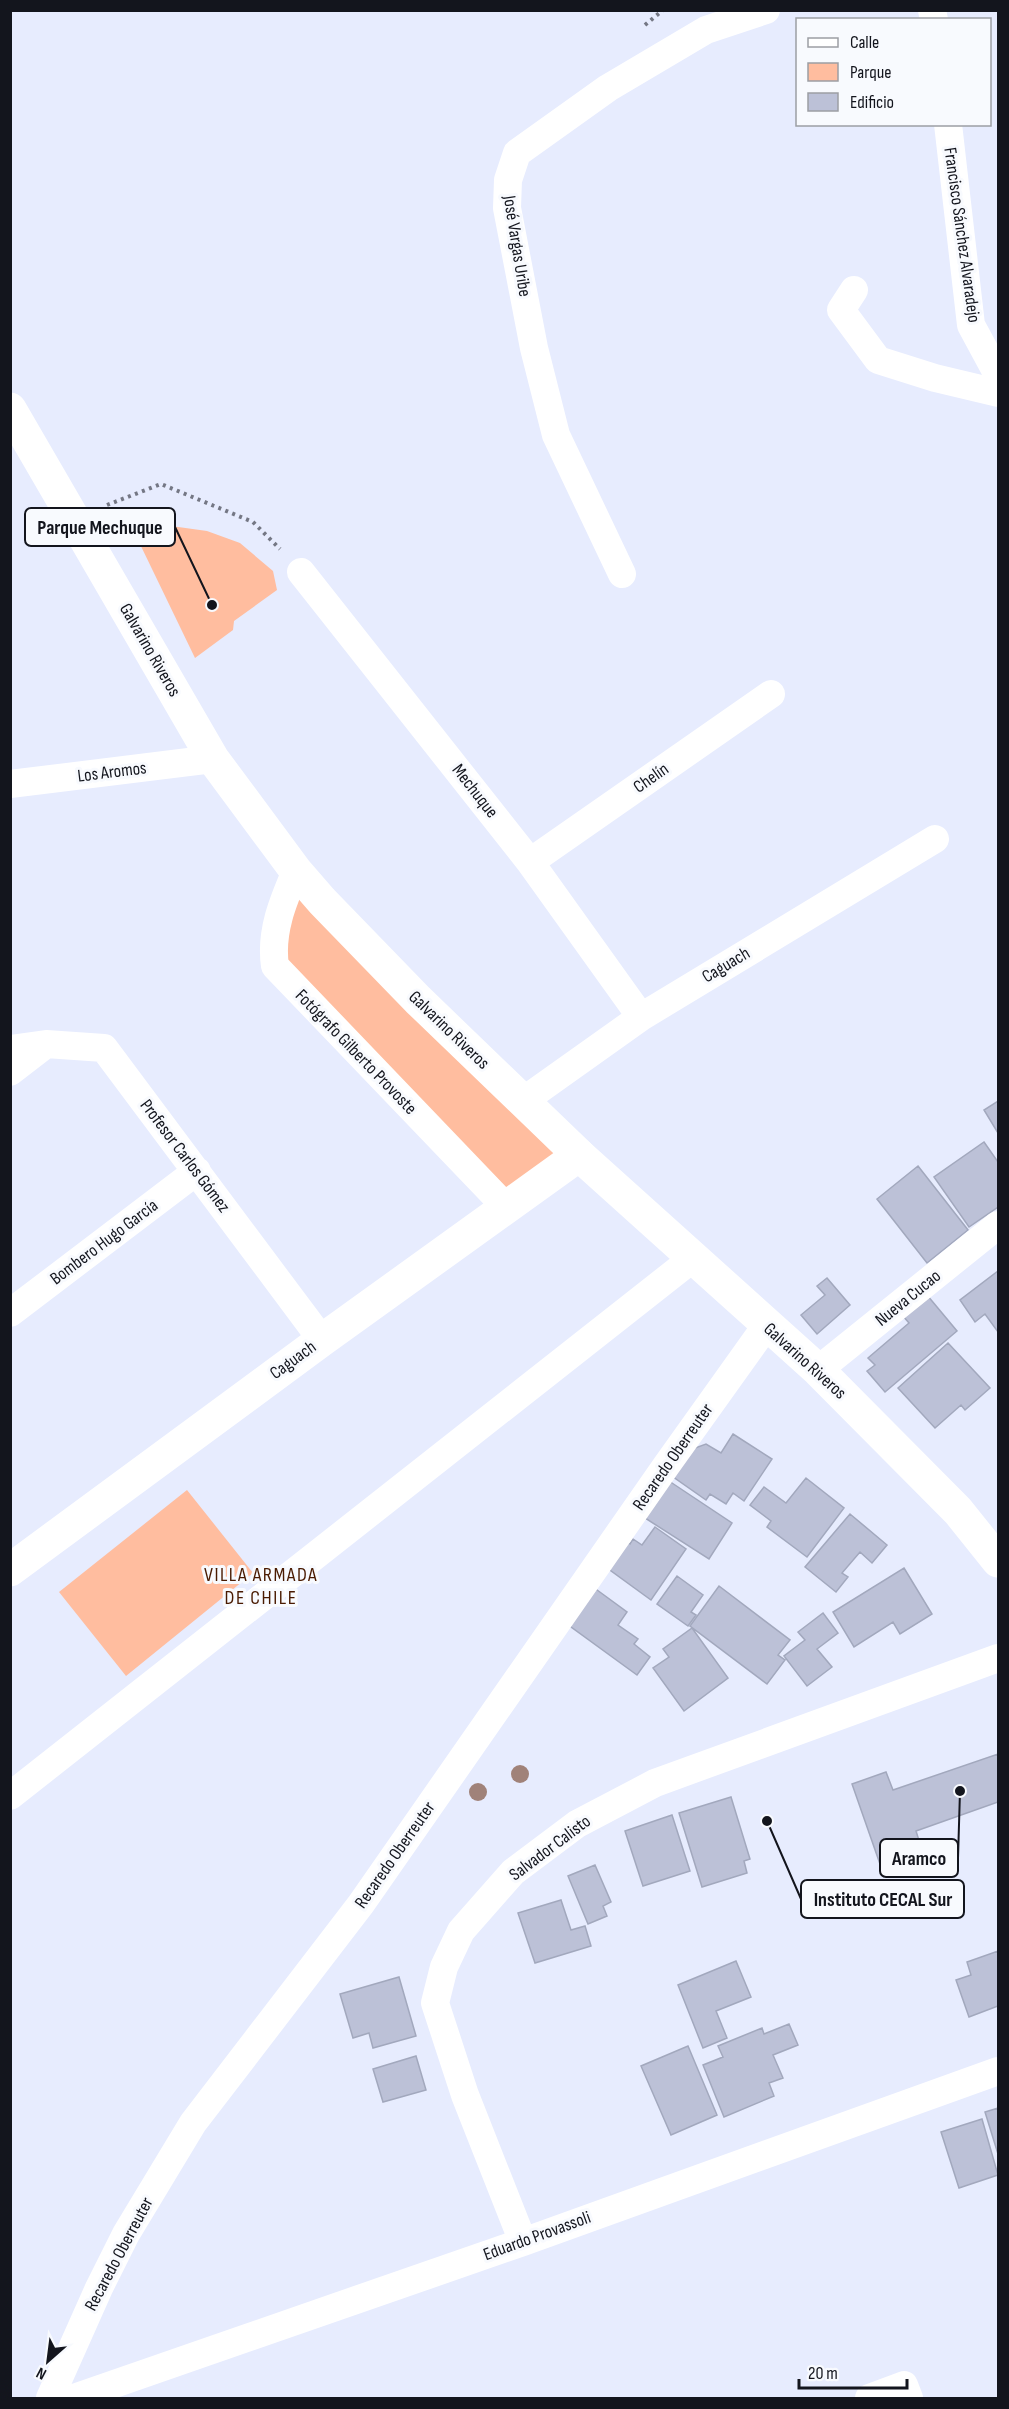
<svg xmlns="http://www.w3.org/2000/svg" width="1009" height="2409" viewBox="0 0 1009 2409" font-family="'Sofia Sans Condensed',sans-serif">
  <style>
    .green { fill: #ffbd9f }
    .building { fill: #bcc1d7; stroke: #a2a8bd; stroke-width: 1.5 }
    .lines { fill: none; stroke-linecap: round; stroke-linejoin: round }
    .path { stroke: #747784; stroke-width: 4; stroke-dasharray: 3 4.5; stroke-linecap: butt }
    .minor { stroke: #fff; stroke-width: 28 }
    .tertiary { stroke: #fff; stroke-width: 33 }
    .secondary { stroke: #fff; stroke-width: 33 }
    .tree { fill: #a08279 }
    .labels { text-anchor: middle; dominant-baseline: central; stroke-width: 6; stroke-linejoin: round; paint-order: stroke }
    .street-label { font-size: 18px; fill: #13151d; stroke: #f8fafe }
    .neighbourhood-label { font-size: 20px; letter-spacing: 1.5px; fill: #491a01; stroke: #f8fafe }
    .leader { fill: none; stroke: #13151d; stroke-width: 2 }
    .callout-dot { fill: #13151d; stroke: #f8fafe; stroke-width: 2 }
    .callout { fill: #f8fafe; stroke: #13151d; stroke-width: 2 }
    .callout-label { font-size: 20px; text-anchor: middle; font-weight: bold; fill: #13151d }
  </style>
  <rect width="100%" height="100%" fill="#e7ecfe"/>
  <!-- green -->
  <path class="green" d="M164 525 207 531 240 543 273 571 277 590 234 621 233 630 195 658 138 540Z
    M300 893 561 1152 509 1191 288 963 285 939Z
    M187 1490 253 1573 126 1676 59 1592Z"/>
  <!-- building -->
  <path class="building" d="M998 1101V1133L984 1110Z
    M984 1142 998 1162V1207L969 1227 934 1177Z
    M918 1166 968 1230 927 1263 877 1199Z
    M998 1271V1332L985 1314 975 1322 960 1300Z
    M827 1278 850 1305 817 1334 801 1315 825 1295 817 1286Z
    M927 1295 957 1331 885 1392 867 1371 875 1365 868 1358 909 1323 903 1316Z
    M948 1343 990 1388 965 1410 961 1405 935 1428 898 1388Z
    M733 1434 772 1459 744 1501 733 1493 726 1504 710 1494 706 1500 669 1474 684 1452 706 1444 721 1453Z
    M806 1478 844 1508 807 1557 767 1527 771 1521 750 1505 764 1487 786 1503Z
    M669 1481 732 1523 709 1559 645 1518Z
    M850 1514 887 1545 872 1563 860 1552 842 1573 848 1577 836 1592 805 1567Z
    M655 1527 686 1549 651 1600 603 1565 622 1538 630 1544 633 1539 642 1545Z
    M904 1568 932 1614 900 1634 893 1622 854 1647 833 1612Z
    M677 1576 703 1595 691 1612 696 1615 688 1626 657 1604Z
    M719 1586 790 1640 778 1655 785 1660 767 1684 690 1626Z
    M593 1587 627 1612 618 1625 638 1639 634 1644 650 1657 637 1675 567 1624Z
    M823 1613 838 1633 817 1649 832 1667 807 1686 784 1656 805 1640 798 1632Z
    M692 1628 728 1678 684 1711 653 1668 669 1657 663 1649Z
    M998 1754V1802L916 1831 922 1850 880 1864 852 1784 886 1772 893 1790Z
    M731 1797 750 1859 744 1861 747 1873 702 1887 679 1813Z
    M672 1815 690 1871 643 1886 625 1831Z
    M595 1865 611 1902 603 1906 607 1916 588 1924 568 1876Z
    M561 1900 571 1930 585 1926 591 1946 535 1963 518 1913Z
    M998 1951V2006L969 2017 956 1980 971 1975 967 1962Z
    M736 1961 751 1997 716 2011 727 2038 703 2048 678 1985Z
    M399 1977 416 2036 373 2048 369 2033 353 2038 340 1994Z
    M789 2024 798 2045 773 2055 783 2078 769 2083 774 2096 724 2117 703 2065 723 2057 718 2046 762 2028 764 2034Z
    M688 2046 717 2115 671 2135 641 2066Z
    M416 2056 426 2090 383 2102 373 2069Z
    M998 2108V2154L985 2112Z
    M982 2119 998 2175 959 2188 941 2132Z"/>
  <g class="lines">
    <!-- path -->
    <path class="path" d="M645 25 663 10
      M107 505 161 484 253 522 280 549"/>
    <!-- minor -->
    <path class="minor" d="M932 10 934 20
      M948 124 971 325 998 375
      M854 290 841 310 878 360 935 378 998 393
      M301 572 530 862 641 1017
      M622 574 556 435 534 348 507 208 508 180 517 153 608 88 706 30 766 10
      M10 784 213 759
      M530 862 771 694
      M296 871C283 901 270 932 275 966L507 1208
      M10 1049 46 1044 104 1048 322 1340
      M10 1072 45 1045
      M523 1101 641 1017 935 839
      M10 1313 197 1171
      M818 1370 998 1225
      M10 1796 692 1259
      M523 2242 465 2095 435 2003 444 1967 461 1931 513 1872 577 1824 655 1783 998 1658
      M50 2398 99 2288 126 2234 193 2123 361 1904 666 1466 766 1326
      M74 2398 523 2242 998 2071
      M869 2398 904 2385 909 2398"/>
    <!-- tertiary -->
    <path class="tertiary" d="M10 1570 322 1340 579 1155"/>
    <!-- secondary -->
    <path class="secondary" d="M10 409 213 759 296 871 322 901 418 1000 579 1155 818 1370 958 1511 998 1561"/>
  </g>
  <!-- trees -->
  <g class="tree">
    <circle cx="520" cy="1774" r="9"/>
    <circle cx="478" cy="1792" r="9"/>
  </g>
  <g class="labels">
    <!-- street labels -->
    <g class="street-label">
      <text transform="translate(962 235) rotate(82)">Francisco Sánchez Alvaradejo</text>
      <text transform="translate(517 246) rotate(81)">José Vargas Uribe</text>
      <text transform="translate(150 650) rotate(60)">Galvarino Riveros</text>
      <text transform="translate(112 772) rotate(-7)">Los Aromos</text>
      <text transform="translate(651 778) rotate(-35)">Chelín</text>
      <text transform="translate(475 791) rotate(52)">Mechuque</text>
      <text transform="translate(726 965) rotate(-31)">Caguach</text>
      <text transform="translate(449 1030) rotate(44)">Galvarino Riveros</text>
      <text transform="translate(356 1052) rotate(46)">Fotógrafo Gilberto Provoste</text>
      <text transform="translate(185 1156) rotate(53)">Profesor Carlos Gómez</text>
      <text transform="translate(104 1242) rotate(-37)">Bombero Hugo García</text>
      <text transform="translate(908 1298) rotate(-39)">Nueva Cucao</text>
      <text transform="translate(293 1360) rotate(-36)">Caguach</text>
      <text transform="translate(805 1361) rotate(42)">Galvarino Riveros</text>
      <text transform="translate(673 1457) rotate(-55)">Recaredo Oberreuter</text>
      <text transform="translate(550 1848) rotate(-37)">Salvador Calisto</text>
      <text transform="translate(395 1855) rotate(-55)">Recaredo Oberreuter</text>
      <text transform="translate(537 2236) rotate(-20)">Eduardo Provassoli</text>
      <text transform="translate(119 2254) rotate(-62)">Recaredo Oberreuter</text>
    </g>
    <!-- neighbourhood labels -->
    <g class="neighbourhood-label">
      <text x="261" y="1575">VILLA ARMADA<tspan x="261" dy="23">DE CHILE</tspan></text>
    </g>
  </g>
  <!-- callouts -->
  <path class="leader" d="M212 605L175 527M960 1791L958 1858M767 1821L801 1899"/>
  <g class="callout-dot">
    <circle cx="212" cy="605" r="6"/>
    <circle cx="960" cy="1791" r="6"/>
    <circle cx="767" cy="1821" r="6"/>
  </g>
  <g class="callout">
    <rect x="25" y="508" width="150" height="38" rx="6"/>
    <rect x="880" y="1839" width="78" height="38" rx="6"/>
    <rect x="801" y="1880" width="163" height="38" rx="6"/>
  </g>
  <g class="callout-label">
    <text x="100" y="534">Parque Mechuque</text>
    <text x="919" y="1865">Aramco</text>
    <text x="883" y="1906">Instituto CECAL Sur</text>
  </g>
  <!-- border -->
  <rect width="1009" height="2409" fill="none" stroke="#13151d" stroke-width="24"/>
  <!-- legend -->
  <rect x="796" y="18" width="195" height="108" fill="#f8fafe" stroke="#9c9ea4" stroke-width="1.5"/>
  <rect x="808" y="38" width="30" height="9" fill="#ffffff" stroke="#9c9ea4" stroke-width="1.5"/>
  <text x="850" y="48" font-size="18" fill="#13151d">Calle</text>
  <rect x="808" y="63" width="30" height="18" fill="#ffbd9f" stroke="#9c9ea4" stroke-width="1.5"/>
  <text x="850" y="78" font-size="18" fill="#13151d">Parque</text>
  <rect x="808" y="93" width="30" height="18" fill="#bcc1d7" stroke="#9c9ea4" stroke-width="1.5"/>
  <text x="850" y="108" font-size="18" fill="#13151d">Edificio</text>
  <!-- north arrow -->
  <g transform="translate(48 2361) rotate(208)" stroke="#f8fafe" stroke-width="4.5" paint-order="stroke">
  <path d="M0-4.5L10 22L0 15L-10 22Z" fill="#13151d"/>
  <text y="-9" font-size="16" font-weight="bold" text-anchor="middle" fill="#13151d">N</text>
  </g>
  <!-- scale -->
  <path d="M799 2379v9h108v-9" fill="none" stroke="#13151d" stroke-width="3"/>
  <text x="808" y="2379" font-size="18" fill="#13151d" stroke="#f8fafe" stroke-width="4.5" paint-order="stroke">20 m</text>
</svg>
